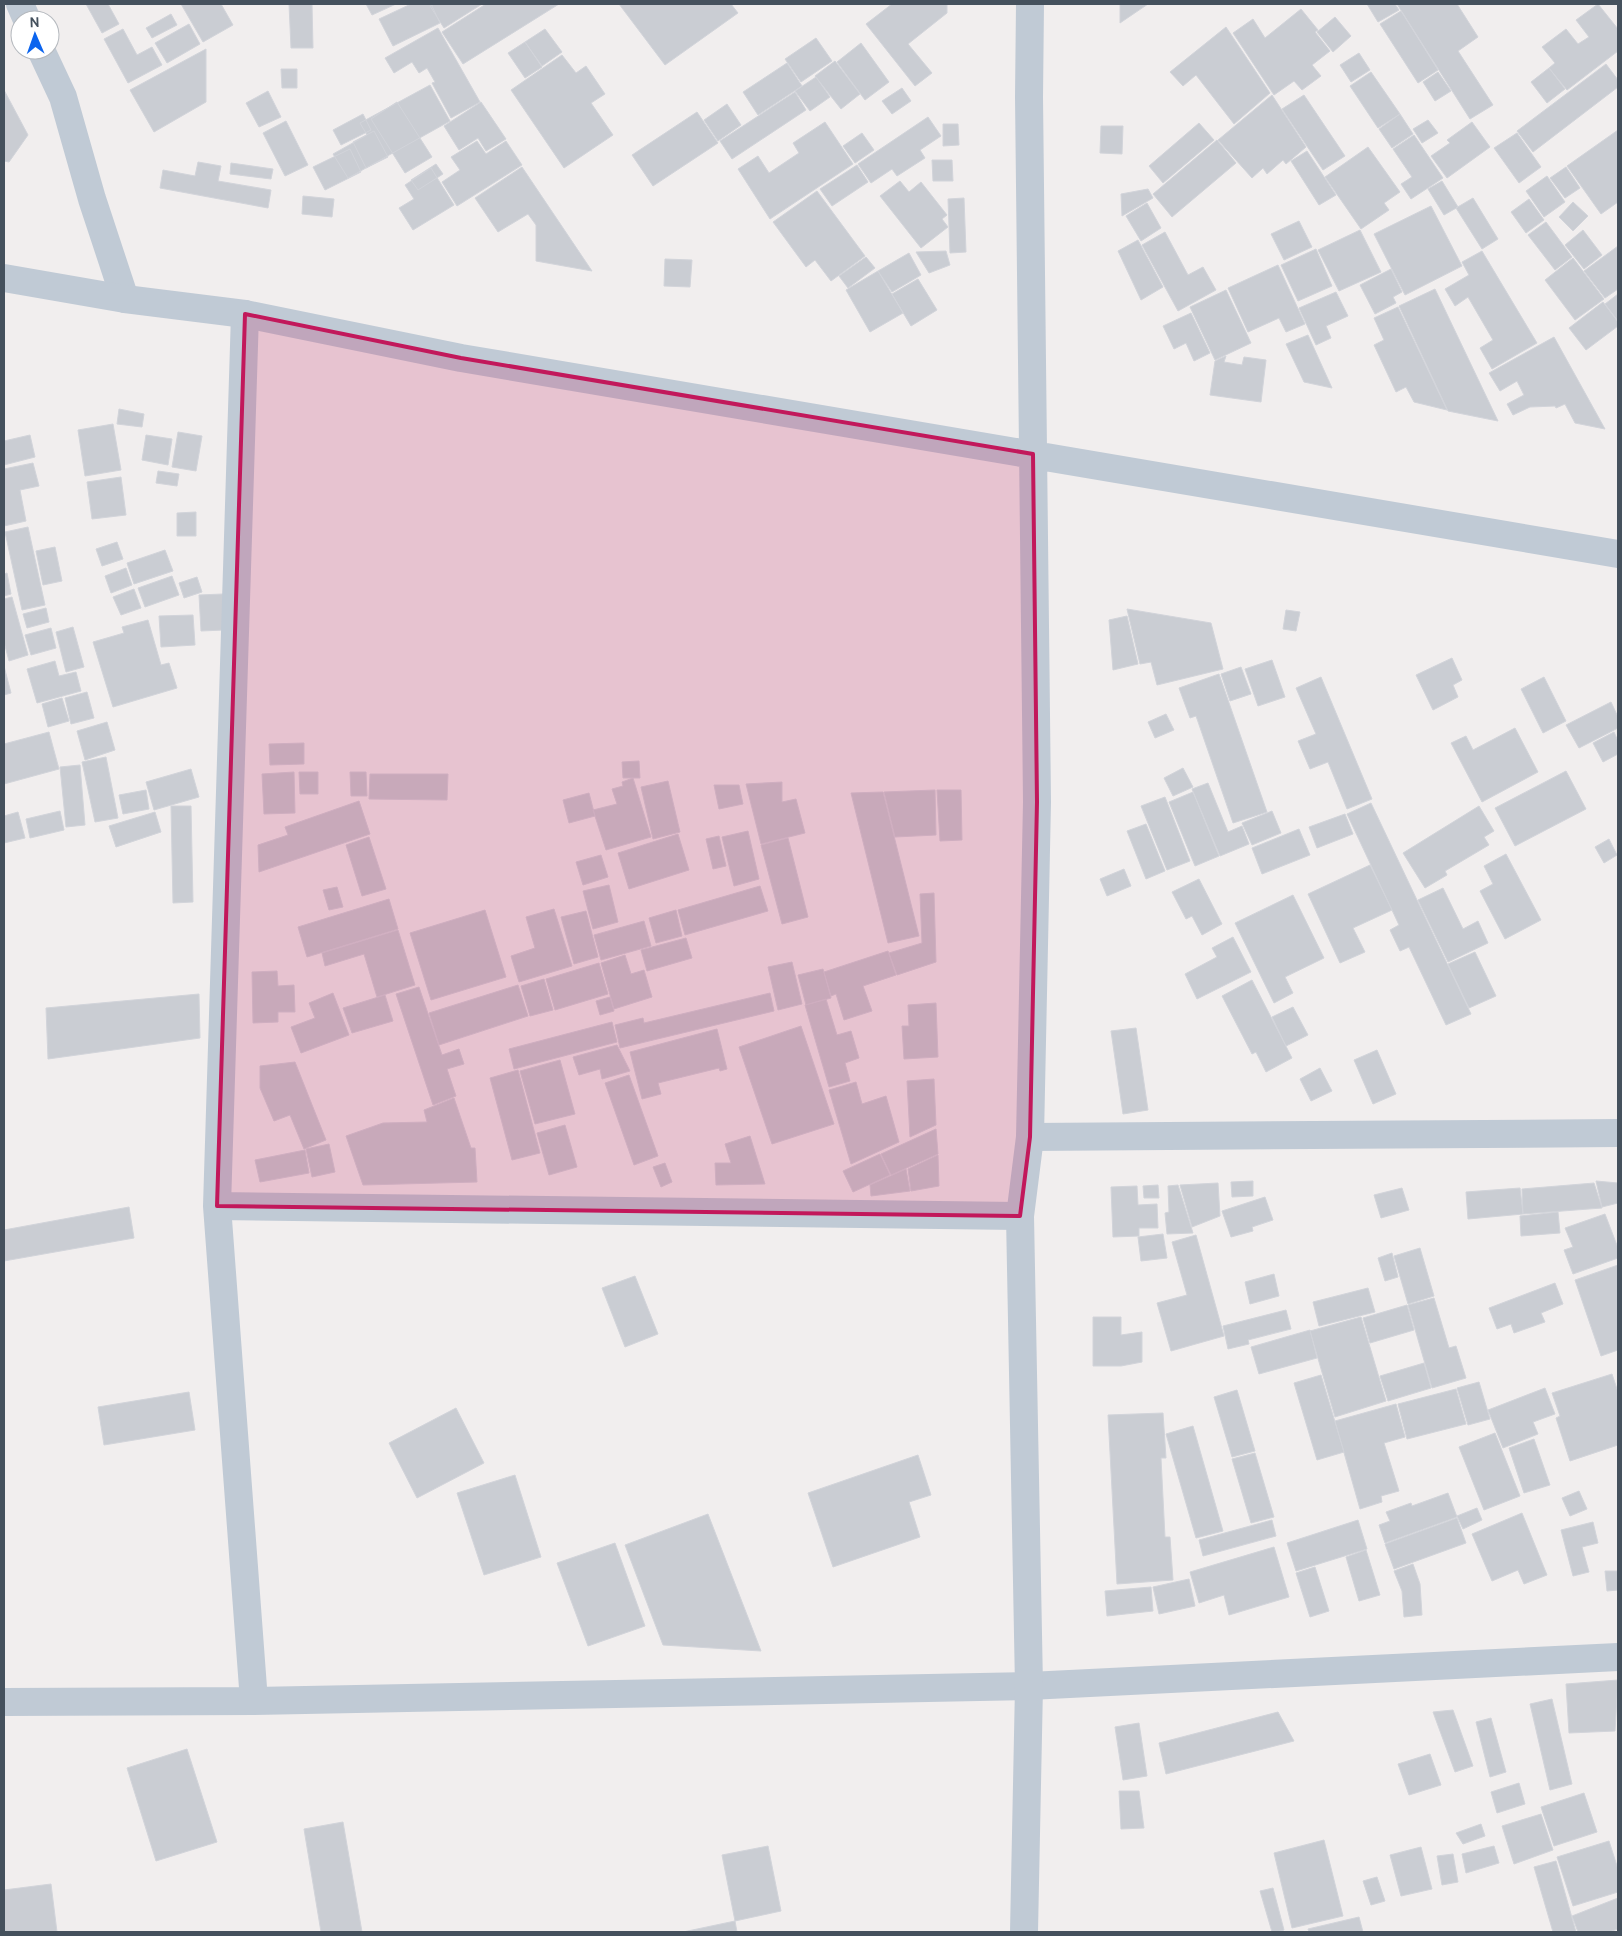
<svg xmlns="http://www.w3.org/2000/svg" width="1622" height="1936" viewBox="0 0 1622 1936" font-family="Cabin,sans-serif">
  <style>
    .building { fill: #cacdd3; stroke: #d2d4da }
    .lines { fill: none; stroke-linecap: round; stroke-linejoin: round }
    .minor { stroke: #c0cad5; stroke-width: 28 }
    .tertiary { stroke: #c0cad5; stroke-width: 28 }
    .marked { fill: #c2185b; fill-opacity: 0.2; stroke: #c2185b; stroke-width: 4; stroke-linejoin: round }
  </style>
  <rect width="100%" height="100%" fill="#f1eeee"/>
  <!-- building -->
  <path class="building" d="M86 4H108L119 24 102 33Z
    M181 4H221L233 25 203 42Z
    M289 4H312L313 48H291Z
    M366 4H396L372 15Z
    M411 4H431L440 23 393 46 379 19Z
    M435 4H482L444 28 430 6Z
    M486 4H559L463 64 442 32Z
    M619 4H731L738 13 665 65Z
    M892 4H947V13L908 44 932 73 915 86 866 24Z
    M1120 4H1148L1120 23Z
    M1367 4H1395L1399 10 1378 22Z
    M1397 4H1457L1478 37 1458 51 1493 105 1470 119Z
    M1598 4 1618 29V51L1567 90 1549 68 1555 63 1542 47 1566 29 1578 44 1589 37 1576 20Z
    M1301 9 1318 30 1315 32 1330 51 1312 65 1321 76 1302 90 1294 81 1274 95 1233 33 1253 19 1265 38Z
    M1401 11 1438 70 1418 83 1380 24Z
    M171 14 177 25 152 38 146 28Z
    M1335 17 1351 36 1333 52 1317 32Z
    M189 24 200 44 167 63 155 43Z
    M1226 27 1270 93 1234 124 1196 75 1183 86 1170 72Z
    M438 28 480 102 451 118 432 83 435 82 427 68 419 73 412 62 394 73 385 58Z
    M123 29 137 55 152 47 162 65 128 83 104 39Z
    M545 29 562 52 542 66 525 42Z
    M816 38 832 61 801 82 785 59Z
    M525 42 542 67 525 78 508 53Z
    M861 43 889 82 865 100 837 62Z
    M206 49V102L154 132 130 90Z
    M1359 53 1370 70 1351 82 1340 65Z
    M562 55 576 73 586 66 605 94 591 103 613 135 564 168 511 90Z
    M835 61 860 94 841 109 815 76Z
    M787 63 802 86 758 115 743 92Z
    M1606 64 1618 80V87L1533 152 1517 131Z
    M1549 68 1565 89 1547 103 1531 82Z
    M281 69H297V88H282Z
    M1371 72 1400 114 1378 128 1350 86Z
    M1438 72 1451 91 1435 101 1423 82Z
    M816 77 830 97 810 111 795 91Z
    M430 85 450 121 348 178 333 154 367 135 360 123Z
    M902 88 911 101 892 114 882 101Z
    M4 90 28 135 9 162 4 161Z
    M268 91 281 117 259 127 246 103Z
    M795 92 806 110 732 159 720 141Z
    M1272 95 1306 147 1286 164 1283 160 1267 174 1263 168 1252 178 1218 140Z
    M1304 95 1345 156 1323 170 1282 109Z
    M397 102 432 157 405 173 371 119Z
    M481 102 506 139 486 151 478 138 459 150 444 126Z
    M727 104 741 125 718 141 704 120Z
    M697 112 718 143 653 186 632 155Z
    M363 114 371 130 341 145 333 130Z
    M1400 114 1413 134 1392 148 1379 129Z
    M928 117 941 136 920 150 925 158 897 176 892 169 871 183 858 164Z
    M1428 120 1438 133 1422 143 1413 129Z
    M286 121 308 165 285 176 263 133Z
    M825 122 853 164 770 219 738 169 758 156 769 173 799 153 793 143Z
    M1472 122 1490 147 1447 178 1431 156 1450 143 1447 140Z
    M1199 123 1214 140 1163 183 1149 166Z
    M943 124H958L959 145 943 146Z
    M1101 126H1123L1122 154 1100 153Z
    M1618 130V202L1601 214 1567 166Z
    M374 131 388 157 366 168 353 142Z
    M862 133 874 150 855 163 843 146Z
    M1517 133 1541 167 1519 183 1494 148Z
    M1414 135 1443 178 1411 199 1401 184 1412 177 1393 149Z
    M1217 140 1236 163 1172 217 1153 194Z
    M477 141 486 154 506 141 522 165 457 206 442 182 460 170 451 157Z
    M1368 147 1400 192 1384 203 1389 210 1361 229 1325 177Z
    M350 149 361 172 325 190 313 167Z
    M1307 151 1336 195 1319 205 1291 161Z
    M932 160H952L953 181H933Z
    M198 162 221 166 218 181 271 190 268 208 160 188 163 170 195 176Z
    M231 163 273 169 271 179 230 174Z
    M436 164 443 174 418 190 411 180Z
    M857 165 868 182 832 206 820 189Z
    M522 167 592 271 536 261V225L528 214 498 232 475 198Z
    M1566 167 1580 188 1565 198 1550 178Z
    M431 168 454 205 413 230 399 208 414 199 405 185Z
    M1547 176 1565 202 1544 217 1526 191Z
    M900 181 909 192 921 182 947 215 942 219 948 227 921 248 880 196Z
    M1442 181 1458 207 1444 215 1428 189Z
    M1148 189 1153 198 1122 216 1121 194Z
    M817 191 865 256 831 281 815 260 806 267 773 222Z
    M303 196 334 199 332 217 302 214Z
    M964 198 966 252 950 253 948 199Z
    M1473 198 1498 239 1482 249 1456 208Z
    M1529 199 1544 220 1526 233 1511 212Z
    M1573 202 1588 216 1573 231 1559 217Z
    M1147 203 1161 228 1141 241 1126 216Z
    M1431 206 1462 266 1405 295 1374 234Z
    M1299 221 1312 247 1284 260 1271 234Z
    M1546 222 1572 257 1555 270 1528 235Z
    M1360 230 1381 272 1339 291 1318 250Z
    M1583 230 1602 255 1584 269 1565 245Z
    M1165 232 1188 275 1203 267 1216 290 1178 311 1142 245Z
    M1138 240 1163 287 1141 300 1118 251Z
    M1618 246V289L1605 298 1584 271Z
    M1316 249 1332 286 1298 301 1281 265Z
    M946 251 950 265 929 273 916 252Z
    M1482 251 1537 343 1492 369 1480 348 1493 340 1468 297 1455 306 1445 289 1469 275 1462 262Z
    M909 253 921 275 892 292 878 271Z
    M866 257 875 268 848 288 839 276Z
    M1573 258 1604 299 1575 320 1545 280Z
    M665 259 692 260 690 287 664 286Z
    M1278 265 1305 324 1286 332 1279 318 1248 332 1228 288Z
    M1391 269 1402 292 1393 297 1396 303 1375 314 1360 285Z
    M878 271 903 313 870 332 846 290Z
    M918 279 937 310 911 326 892 294Z
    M1435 289 1498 421 1448 411 1399 306Z
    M1226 290 1251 343 1215 360 1190 307Z
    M1336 292 1348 316 1326 326 1331 338 1316 345 1299 308Z
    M1618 294V321L1605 304Z
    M1603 302 1618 322V326L1586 350 1569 328Z
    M1398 307 1447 410 1414 402 1406 387 1396 392 1374 345 1384 340 1374 318Z
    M1191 313 1210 353 1194 361 1186 343 1174 349 1163 326Z
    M1308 335 1332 388 1304 382 1286 344Z
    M1554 337 1605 429 1575 423 1565 404 1556 408 1555 406 1530 407 1513 415 1507 404 1524 395 1517 381 1500 391 1489 373Z
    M1226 356 1224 362 1242 365 1244 357 1266 360 1261 402 1210 395 1215 361Z
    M119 409 144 414 142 427 117 424Z
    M113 424 121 470 85 476 78 430Z
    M178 432 202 436 196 471 172 467Z
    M30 435 35 457 4 465V441Z
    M146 435 172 439 168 465 142 460Z
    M33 463 39 486 20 490 26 521 4 526V469Z
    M158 471 179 474 177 486 156 483Z
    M121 477 126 515 92 519 87 482Z
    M196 512V536H177V513Z
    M28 527 45 605 22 610 5 532Z
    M117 542 123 559 102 566 96 549Z
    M55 547 62 581 43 585 36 551Z
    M165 550 173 571 134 584 127 563Z
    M126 568 132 585 111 593 105 576Z
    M7 573 11 594 4 596V574Z
    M172 576 179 595 145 607 138 588Z
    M197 577 202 592 184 598 179 583Z
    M134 589 141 608 121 615 113 597Z
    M223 594 224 630 201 631 199 595Z
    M12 597 28 655 9 661 4 642V599Z
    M46 608 49 622 27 628 23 614Z
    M1127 609 1211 623 1223 669 1157 685 1151 662 1140 664Z
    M1286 610 1300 612 1296 631 1283 629Z
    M193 615 195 645 161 647 159 616Z
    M1127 616 1138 664 1113 670 1109 620Z
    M148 620 161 665 169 663 177 688 113 707 93 642 124 633 122 627Z
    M73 627 84 667 66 672 56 632Z
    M51 628 56 648 31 655 25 635Z
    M1452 658 1462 680 1453 685 1458 697 1433 710 1416 675Z
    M1272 660 1285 697 1258 706 1245 669Z
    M55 661 59 676 76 672 81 691 37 703 27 669Z
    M4 666 11 693 4 695Z
    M1241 667 1251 694 1230 701 1221 674Z
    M1219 674 1267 812 1233 823 1196 716 1190 718 1179 688Z
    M1321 677 1372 799 1347 809 1328 762 1310 769 1298 741 1316 734 1296 688Z
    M1544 677 1566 721 1543 733 1521 689Z
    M87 692 94 718 71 724 65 698Z
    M62 698 69 721 48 727 42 704Z
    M1611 702 1618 717V728L1579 748 1566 725Z
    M1166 714 1174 730 1155 738 1148 722Z
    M107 722 115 750 85 760 77 731Z
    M1515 728 1538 772 1482 802 1451 743 1466 736 1473 750Z
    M49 732 59 769 4 784V744Z
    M1614 732 1618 741V754L1603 762 1593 743Z
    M304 743V764L270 765 269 744Z
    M106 757 118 818 95 822 82 762Z
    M639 761 640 778H623L622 762Z
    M80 765 85 825 66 827 60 767Z
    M1183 768 1193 787 1173 796 1164 778Z
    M191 769 199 797 154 810 146 782Z
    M1566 771 1586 809 1515 846 1495 808Z
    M294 772 295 813 264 814 262 774Z
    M299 772H318V794H300Z
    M350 772H366L367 796H351Z
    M370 774H448L447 800 369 799Z
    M633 778 651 837 606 850 593 810 617 804 612 789 623 786 622 782Z
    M668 781 680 832 653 839 641 787Z
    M782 782V802L796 799 805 833 761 844 746 784Z
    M1208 783 1228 832 1242 826 1249 844 1220 856 1192 789Z
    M714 785H739L743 804 719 809Z
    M146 790 149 809 123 814 119 795Z
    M935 790 936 835 895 837 884 792Z
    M937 790H961L962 840 940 841Z
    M883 792 919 936 888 943 851 793Z
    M1193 792 1219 856 1195 866 1169 802Z
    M589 793 595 816 569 823 563 800Z
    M1165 797 1190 861 1167 870 1141 806Z
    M359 801 370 834 259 872 258 845 288 835 285 827Z
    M1371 803 1471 1014 1446 1025 1409 947 1400 951 1390 930 1399 925 1347 814Z
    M171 806H191L193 902 173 903Z
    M1479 806 1494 831 1484 837 1489 845 1445 871 1447 875 1425 888 1403 853Z
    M60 811 64 830 30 838 26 819Z
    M1272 811 1281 833 1252 845 1242 823Z
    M18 812 25 838 4 843V816Z
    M155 812 161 832 116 847 109 826Z
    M1345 814 1353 834 1317 848 1309 827Z
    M1146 824 1165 871 1146 879 1127 831Z
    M1299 829 1310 855 1262 874 1252 848Z
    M748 831 759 879 734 886 722 837Z
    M678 834 689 870 629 889 618 853Z
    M719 836 726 866 713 869 706 839Z
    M369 837 386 889 362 896 346 845Z
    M788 838 808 917 782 924 761 845Z
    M1609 839 1617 855 1604 863 1595 847Z
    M1506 854 1541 920 1505 939 1480 891 1493 884 1484 866Z
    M601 855 608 877 583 885 576 862Z
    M1370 865 1392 910 1353 928 1365 952 1340 963 1308 894Z
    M1124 869 1131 886 1107 896 1100 879Z
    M1199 879 1222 924 1202 935 1192 916 1186 919 1172 892Z
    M609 885 618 922 593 929 583 891Z
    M760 886 768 911 685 935 678 910Z
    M337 887 343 907 329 910 323 890Z
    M1443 888 1463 929 1478 921 1488 943 1448 962 1418 900Z
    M934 893 936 962 897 975 889 953 922 943 920 894Z
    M1293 895 1324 958 1285 977 1293 993 1274 1003 1235 923Z
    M389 899 398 929 307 957 298 927Z
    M554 909 572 966 519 982 511 956 535 948 526 917Z
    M485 910 506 977 431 1000 410 933Z
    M676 910 682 936 656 943 649 918Z
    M586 911 598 957 574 964 561 917Z
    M644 921 651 946 601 960 594 935Z
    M398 930 415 985 377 997 364 954 325 966 322 953Z
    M1233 937 1251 972 1197 999 1185 974 1217 957 1212 948Z
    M686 938 692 958 647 971 641 950Z
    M888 951 896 975 863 986 872 1011 844 1020 836 994 831 996 824 972Z
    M1475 952 1496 996 1469 1008 1448 964Z
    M625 955 631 974 644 970 652 997 614 1009 601 963Z
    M792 962 802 1004 778 1010 768 967Z
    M599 963 608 994 555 1010 546 979Z
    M823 969 831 998 806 1005 798 975Z
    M277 971 278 986 294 985 295 1012H278V1022L253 1023 252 972Z
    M544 979 553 1010 530 1016 521 986Z
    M1252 980 1292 1058 1266 1072 1256 1052 1252 1054 1222 996Z
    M518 985 528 1016 439 1045 429 1013Z
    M419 987 442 1055 459 1049 464 1064 447 1069 456 1096 433 1105 396 994Z
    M333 993 349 1035 301 1053 291 1027 315 1018 309 1003Z
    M770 993 774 1011 620 1048 615 1025 643 1018 644 1023Z
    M199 994 200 1038 48 1059 46 1008Z
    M385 995 393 1021 352 1033 343 1008Z
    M610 997 614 1011 600 1015 596 1001Z
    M826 999 837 1035 851 1031 859 1058 845 1063 850 1081 829 1087 805 1005Z
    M936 1003 938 1057 904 1059 902 1026H909L908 1005Z
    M1293 1007 1308 1035 1286 1046 1272 1017Z
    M612 1022 617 1042 514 1069 509 1049Z
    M801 1026 834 1124 772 1144 739 1047Z
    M1136 1028 1148 1110 1123 1114 1111 1031Z
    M717 1029 727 1069 720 1071 719 1068 658 1083 661 1094 642 1099 630 1052Z
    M617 1045 630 1071 602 1079 600 1069 579 1075 573 1057Z
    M1377 1050 1396 1094 1373 1104 1354 1060Z
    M560 1060 575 1114 535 1124 520 1071Z
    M295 1062 326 1140 304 1149 290 1115 274 1121 260 1088V1066Z
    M1320 1068 1332 1091 1311 1101 1300 1079Z
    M518 1070 540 1153 512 1160 490 1078Z
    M629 1075 658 1156 634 1165 605 1083Z
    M934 1079 936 1125 910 1137 907 1081Z
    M856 1082 862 1104 886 1096 899 1142 851 1164 829 1090Z
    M454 1098 471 1148H475L477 1182 363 1185 346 1136 383 1123 427 1122 424 1110Z
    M565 1125 577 1167 549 1175 537 1133Z
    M936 1129 938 1154 891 1175 881 1154Z
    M750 1136 765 1184 716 1185 715 1163H731L725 1144Z
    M329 1144 335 1172 312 1177 306 1149Z
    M305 1150 309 1173 260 1182 255 1160Z
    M880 1154 890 1175 853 1192 843 1171Z
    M938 1155 939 1186 911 1191 908 1169Z
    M665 1163 672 1182 661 1187 653 1167Z
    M906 1169 910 1191 871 1196 870 1185Z
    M1253 1181V1196L1232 1197 1231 1182Z
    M1596 1181 1618 1183V1203L1602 1207Z
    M1218 1183 1220 1216 1192 1227 1180 1185Z
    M1594 1183 1602 1208 1523 1214 1522 1189Z
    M1158 1185 1159 1198H1144L1143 1186Z
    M1178 1185 1193 1233 1167 1234 1165 1213 1169 1212 1168 1186Z
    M1137 1186 1138 1205 1157 1204 1158 1228H1139V1236L1113 1237 1111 1187Z
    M1402 1188 1409 1210 1381 1218 1374 1195Z
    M1520 1188 1523 1214 1468 1219 1466 1192Z
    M1265 1197 1273 1220 1252 1227 1253 1231 1231 1237 1222 1211Z
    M129 1207 134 1238 4 1261V1230Z
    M1558 1212 1560 1233 1521 1236 1520 1216Z
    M1605 1214 1618 1248V1258L1573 1274 1564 1250 1573 1247 1565 1228Z
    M1163 1234 1167 1258 1141 1261 1138 1237Z
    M1196 1235 1224 1336 1171 1351 1157 1303 1187 1295 1172 1242Z
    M1420 1248 1434 1296 1408 1304 1394 1256Z
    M1392 1253 1398 1277 1385 1281 1378 1258Z
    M1618 1265V1350L1601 1356 1575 1280Z
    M1274 1274 1279 1296 1250 1304 1245 1282Z
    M635 1276 658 1334 625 1347 602 1288Z
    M1555 1283 1563 1304 1541 1313 1545 1322 1514 1333 1511 1324 1497 1329 1489 1308Z
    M1368 1288 1375 1312 1319 1326 1313 1302Z
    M1434 1298 1449 1348 1456 1346 1466 1378 1432 1388 1408 1305Z
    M1407 1305 1414 1330 1370 1343 1363 1318Z
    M1286 1310 1291 1329 1248 1340 1249 1344 1228 1349 1223 1326Z
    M1093 1317H1121V1335L1142 1332V1362L1121 1366H1093Z
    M1361 1317 1386 1401 1335 1417 1310 1331Z
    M1310 1330 1317 1358 1259 1374 1251 1347Z
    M1424 1363 1431 1388 1388 1401 1380 1376Z
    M1612 1374 1618 1392V1445L1570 1461 1556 1418 1560 1416 1552 1393Z
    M1321 1375 1344 1452 1317 1460 1294 1383Z
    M1479 1382 1490 1419 1468 1425 1457 1388Z
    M1545 1388 1555 1414 1533 1422 1538 1434 1503 1448 1488 1410Z
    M1456 1389 1466 1424 1407 1439 1398 1404Z
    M1237 1390 1255 1451 1232 1457 1214 1397Z
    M189 1392 195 1430 104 1445 98 1407Z
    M1396 1404 1405 1437 1384 1443 1399 1491 1381 1496 1382 1502 1360 1509 1335 1421Z
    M456 1408 484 1463 417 1498 389 1443Z
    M1163 1413 1166 1458H1161L1165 1537H1170L1173 1580 1117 1584 1108 1415Z
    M1193 1426 1223 1531 1196 1538 1166 1434Z
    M1495 1433 1520 1496 1484 1510 1459 1447Z
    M1534 1439 1550 1485 1524 1493 1509 1448Z
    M1255 1453 1274 1517 1251 1523 1232 1459Z
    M918 1455 931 1495 909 1502 920 1537 833 1567 808 1493Z
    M515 1475 541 1557 484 1575 457 1493Z
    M1579 1491 1587 1509 1570 1516 1562 1498Z
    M1448 1493 1457 1517 1385 1543 1379 1525 1390 1521 1386 1512 1411 1503 1412 1506Z
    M1477 1508 1482 1520 1463 1529 1457 1516Z
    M1522 1513 1547 1575 1524 1584 1518 1570 1492 1581 1472 1534Z
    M708 1514 761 1651 663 1645 625 1545Z
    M1457 1518 1466 1543 1394 1569 1385 1544Z
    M1272 1520 1276 1536 1203 1556 1199 1540Z
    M1358 1520 1367 1549 1296 1571 1287 1543Z
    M1593 1522 1598 1543 1582 1547 1589 1572 1573 1576 1561 1530Z
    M615 1543 645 1626 588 1646 557 1563Z
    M1274 1547 1289 1597 1229 1615 1224 1595 1199 1603 1190 1572Z
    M1366 1550 1380 1595 1359 1601 1346 1557Z
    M1413 1564 1420 1584 1422 1615 1404 1617 1402 1591 1394 1571Z
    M1315 1567 1329 1611 1310 1617 1296 1573Z
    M1605 1571H1618V1590L1607 1591Z
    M1189 1579 1195 1606 1159 1614 1153 1587Z
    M1151 1587 1153 1611 1107 1616 1105 1591Z
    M1618 1680 1615 1731 1569 1733 1566 1684Z
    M1552 1699 1572 1784 1550 1790 1530 1704Z
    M1453 1710 1473 1766 1455 1772 1433 1712Z
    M1278 1712 1294 1741 1166 1774 1159 1743Z
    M1491 1718 1506 1772 1490 1777 1476 1722Z
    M1139 1723 1147 1776 1123 1780 1115 1727Z
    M187 1749 217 1842 156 1861 127 1768Z
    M1430 1754 1441 1785 1409 1795 1398 1764Z
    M1519 1783 1525 1804 1497 1813 1491 1792Z
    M1119 1791H1139L1144 1828 1121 1829Z
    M1584 1793 1597 1832 1554 1846 1541 1807Z
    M1541 1814 1553 1850 1514 1864 1502 1826Z
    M343 1822 362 1932H321L304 1829Z
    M1481 1824 1485 1836 1463 1844 1456 1833Z
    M1324 1840 1343 1916 1292 1928 1274 1853Z
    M1609 1841 1618 1869V1892L1573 1906 1557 1857Z
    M768 1846 781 1911 735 1921 722 1855Z
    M1494 1846 1499 1863 1466 1873 1462 1854Z
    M1421 1847 1432 1889 1401 1896 1390 1855Z
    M1453 1854 1458 1882 1442 1885 1437 1856Z
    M1556 1861 1576 1932H1553L1534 1867Z
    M1377 1877 1385 1901 1371 1905 1363 1881Z
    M51 1884 57 1932H4V1890Z
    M1273 1888 1284 1930 1276 1932H1272L1260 1891Z
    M1618 1898V1929L1609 1932H1578L1572 1916Z
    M1359 1917 1363 1932H1309L1308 1929Z
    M735 1921 737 1932H683Z"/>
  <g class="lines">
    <!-- minor -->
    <path class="minor" d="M20 4 27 20
      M41 50 63 97 92 199 125 299
      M245 314 217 1206 254 1701
      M1030 1137 1618 1133
      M217 1206 1020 1216
      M4 1702 254 1701 1029 1686 1618 1657"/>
    <!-- tertiary -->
    <path class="tertiary" d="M4 278 125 299 245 314 461 358 1618 554
      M1024 1932 1029 1686 1020 1216 1030 1137 1037 802 1029 97 1030 4"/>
  </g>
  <!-- marked area -->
  <path class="marked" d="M245 314 461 358 1033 454 1037 802 1030 1137 1020 1216 217 1206Z"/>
  <!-- border -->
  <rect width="1622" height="1936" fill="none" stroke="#45515d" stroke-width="10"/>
  <!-- north arrow -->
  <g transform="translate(35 35) rotate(358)"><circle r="24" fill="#ffffff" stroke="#b5b9be"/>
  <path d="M0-4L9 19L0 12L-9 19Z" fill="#0b64ee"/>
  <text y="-8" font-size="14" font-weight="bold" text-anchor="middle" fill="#45515d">N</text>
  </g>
</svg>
